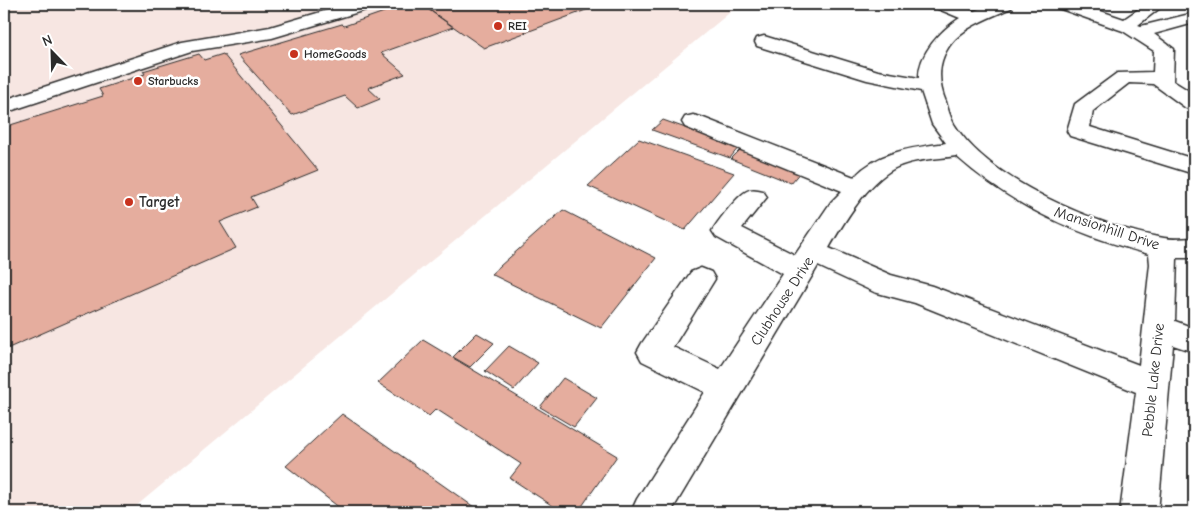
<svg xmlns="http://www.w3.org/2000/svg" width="1198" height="516" viewBox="0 0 1198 516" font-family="'Comic Neue',sans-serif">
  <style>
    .built { fill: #f7e6e2 }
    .building { fill: #e5ad9e; stroke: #2b2b2b }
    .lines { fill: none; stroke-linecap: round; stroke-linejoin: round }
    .minor-casing { stroke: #2b2b2b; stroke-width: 3 }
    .minor { fill: #fff; fill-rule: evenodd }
    .poi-dot { fill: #c8321e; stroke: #fff; stroke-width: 2 }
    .labels { text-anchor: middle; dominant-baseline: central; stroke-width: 5; stroke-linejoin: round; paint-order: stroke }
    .far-poi-label { font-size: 12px; font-weight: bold; fill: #2b2b2b; stroke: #fff; text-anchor: start }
    .poi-label { font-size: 15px; font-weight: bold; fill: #2b2b2b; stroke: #fff; text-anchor: start }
    .street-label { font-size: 15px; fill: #2b2b2b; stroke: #fff }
  </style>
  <rect width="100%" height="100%" fill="#fff"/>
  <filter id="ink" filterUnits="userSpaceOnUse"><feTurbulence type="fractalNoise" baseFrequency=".02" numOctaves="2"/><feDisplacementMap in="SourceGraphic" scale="10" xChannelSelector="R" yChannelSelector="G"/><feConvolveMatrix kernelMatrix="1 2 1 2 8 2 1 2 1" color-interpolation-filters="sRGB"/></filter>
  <g filter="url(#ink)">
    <!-- built -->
    <path class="built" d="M4 4H740L129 512H4Z"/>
    <!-- building -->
    <path class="building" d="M407 4H421L453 27 381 53 405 74 368 88 380 99 358 108 345 96 292 115 238 55 342 24 344 26Z
      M421 4H602L484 48Z
      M199 54 204 60 223 54 318 170 251 197 257 207 220 222 236 248 4 350V127L103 96 99 89 145 74 143 71Z
      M663 120 739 147 730 158 652 130Z
      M639 139 734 173 685 230 588 186Z
      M742 148 801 171 791 183 731 159Z
      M563 210 656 258 601 328 491 274Z
      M477 333 494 343 470 367 453 357Z
      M423 340 617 456 578 512H562L510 478 521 464 436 409 429 416 378 383Z
      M509 346 538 363 514 390 485 371Z
      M563 378 597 398 574 427 540 407Z
      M342 414 481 512H345L286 466Z"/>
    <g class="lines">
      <!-- minor casing -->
      <g class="minor-casing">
        <path id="minor" d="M348 4H375L372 8 272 38 192 51 4 113V100L182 42 270 27Z
          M933 4H956L974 11 991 4H1014L1011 8C992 17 970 24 955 39 937 58 937 80 946 102 948 109 950 117 954 124 989 181 1099 227 1164 238 1174 240 1184 238 1194 238V258H1177L1175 321 1194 328V352L1173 345 1158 512H1120L1136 392 915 303 874 292 818 266 671 512H631L637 499 705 392 642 361 637 352 642 343 691 272 701 268 711 272 715 279 673 347 720 369 783 274 716 237 712 231C717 222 738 195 747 191 753 188 757 190 763 191L767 197 742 228 795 255 831 202 842 191 685 127 682 122 685 117 693 115 701 117 854 177C879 151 911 148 946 143L932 124 921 91 867 80 757 46 755 42 757 38 764 36 878 71 919 78C918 54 941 30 960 18L936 8ZM956 156C1012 206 1077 235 1149 254L1150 264 1139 365 932 286 891 275 829 248C844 222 867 183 895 168 913 159 936 159 956 156Z
          M1055 4H1080L1124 19 1146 4H1165L1138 25 1141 26 1194 13V23L1154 34 1174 49 1173 81 1194 94V109L1186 108 1153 84 1129 83 1093 111 1090 127 1194 159V174L1070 136 1067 131 1075 104 1117 73 1153 72 1154 51 1123 31 1058 8Z"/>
      </g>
      <!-- minor -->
      <use href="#minor" class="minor"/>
    </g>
  </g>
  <!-- markers -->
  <g class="poi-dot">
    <circle cx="498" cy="26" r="5"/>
    <circle cx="294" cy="54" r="5"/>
    <circle cx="138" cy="81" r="5"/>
    <circle cx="129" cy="202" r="5"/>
  </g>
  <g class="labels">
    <!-- far-poi labels -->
    <g class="far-poi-label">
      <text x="508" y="26">REI</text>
      <text x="304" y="54">HomeGoods</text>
      <text x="148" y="81">Starbucks</text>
    </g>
    <!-- poi labels -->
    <g class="poi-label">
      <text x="139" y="202">Target</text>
    </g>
    <!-- street labels -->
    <g class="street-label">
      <text transform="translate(1107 228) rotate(18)">Mansionhill Drive</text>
      <text transform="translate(782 301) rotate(-57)">Clubhouse Drive</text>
      <text transform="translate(1153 380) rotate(-84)">Pebble Lake Drive</text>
    </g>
  </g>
  <!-- margin -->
  <rect width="1198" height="516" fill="none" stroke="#fff" stroke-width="20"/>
  <rect x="10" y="10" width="1178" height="496" fill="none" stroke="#2b2b2b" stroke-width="2" filter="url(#ink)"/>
  <!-- north arrow -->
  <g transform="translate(52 52) rotate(337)" stroke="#ffffff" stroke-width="4" paint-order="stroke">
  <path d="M0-4L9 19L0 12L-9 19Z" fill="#2b2b2b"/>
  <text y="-8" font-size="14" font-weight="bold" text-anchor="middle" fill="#2b2b2b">N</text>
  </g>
</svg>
